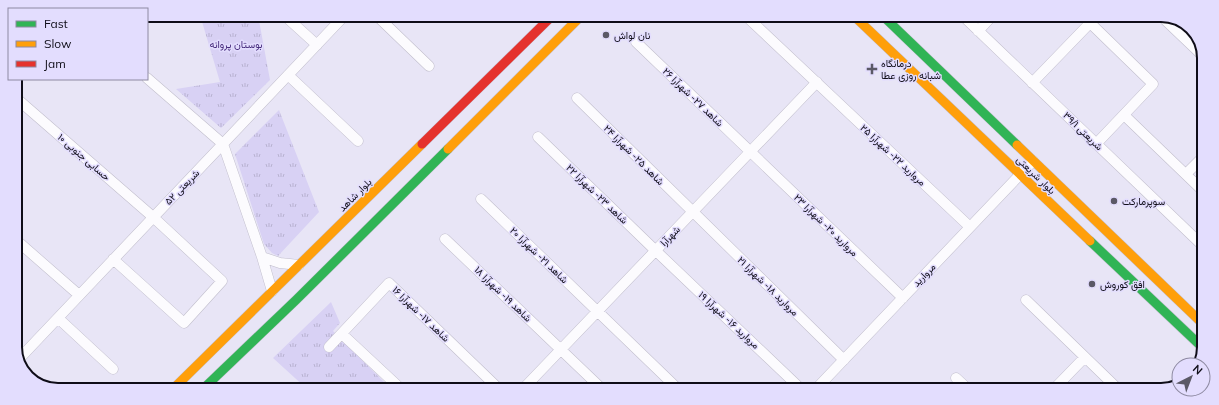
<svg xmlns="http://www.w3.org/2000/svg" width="1219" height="405" viewBox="0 0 1219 405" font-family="Mulish,Vazirmatn,sans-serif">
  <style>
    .park { fill: url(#park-tufts) }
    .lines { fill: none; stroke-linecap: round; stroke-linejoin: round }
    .street-casing { stroke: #c1becc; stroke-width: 11 }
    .fast-casing { stroke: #c1becc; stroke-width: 10 }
    .slow-casing { stroke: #c1becc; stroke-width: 10 }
    .jam-casing { stroke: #c1becc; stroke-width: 10 }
    .street { stroke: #fcfbfe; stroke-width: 10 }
    .fast { stroke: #30b455; stroke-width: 9 }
    .slow { stroke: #ff9f0a; stroke-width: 9 }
    .jam { stroke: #e5322d; stroke-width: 9 }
    .poi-dot { fill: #5b5966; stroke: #e3ddfe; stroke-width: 1.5 }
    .labels { text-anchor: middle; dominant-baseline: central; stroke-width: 3; stroke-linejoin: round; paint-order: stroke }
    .poi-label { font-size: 10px; fill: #0f0d18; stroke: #e3ddfe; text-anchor: start }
    .park-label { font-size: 10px; fill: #44297a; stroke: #e3ddfe }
    .street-label { font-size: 10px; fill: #0f0d18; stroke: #e3ddfe }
    .rim { fill: none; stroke: #0f0d18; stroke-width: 2 }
  </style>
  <defs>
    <pattern id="park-tufts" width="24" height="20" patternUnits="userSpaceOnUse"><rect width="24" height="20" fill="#d8d1f4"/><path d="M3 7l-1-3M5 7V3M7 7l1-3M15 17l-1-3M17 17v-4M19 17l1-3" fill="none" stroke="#b8b2d0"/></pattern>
  </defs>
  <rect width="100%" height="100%" fill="#e8e5f6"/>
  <!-- park -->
  <path class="park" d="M200 15H258L270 80 221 128 176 89 220 82Z
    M279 110 319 212 278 256 272 253 264 244 235 154Z
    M331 302 340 323 333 331 391 389H307L273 358Z"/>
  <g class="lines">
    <!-- street casing -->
    <g class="street-casing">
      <path id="street" d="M284 15 317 45
        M376 15 429 66
        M746 16 970 227
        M963 16 1203 246
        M1083 16 1153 84 1096 144
        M1162 17 1204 57
        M978 31 992 16
        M636 42 903 298
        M288 75 358 141
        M147 78 223 144 262 257 272 291
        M1032 83 1090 23
        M15 97 153 217 222 281 184 323 113 259
        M577 98 844 360
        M1124 115 1203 191
        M538 137 656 251 802 390
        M1186 174 1203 157
        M481 199 678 389
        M15 239 79 295
        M445 239 602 389
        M262 257 280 263 299 265
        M1026 300 1119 390
        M58 318 113 369
        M342 334 401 389
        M329 347 389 283 499 389
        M19 359 345 15
        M956 378 969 390
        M523 389 817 82
        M815 390 1033 161
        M1053 390 1085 357"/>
    </g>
    <!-- fast casing -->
    <g class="fast-casing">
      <path id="fast" d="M883 16 1017 145
        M1090 241 1203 348
        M203 389 296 300 448 149"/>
    </g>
    <!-- slow casing -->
    <g class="slow-casing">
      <path id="slow" d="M854 16 1090 241
        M1017 145 1203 324
        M448 149 581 16
        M173 389 422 144"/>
    </g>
    <!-- jam casing -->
    <g class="jam-casing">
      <path id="jam" d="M422 144 552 16"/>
    </g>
    <!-- street -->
    <use href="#street" class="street"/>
    <!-- fast -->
    <use href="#fast" class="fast"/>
    <!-- slow -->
    <use href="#slow" class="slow"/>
    <!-- jam -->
    <use href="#jam" class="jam"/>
  </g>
  <!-- markers -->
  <g class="poi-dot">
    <circle cx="606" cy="35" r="4"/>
    <path d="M870 63h4v4h4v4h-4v4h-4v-4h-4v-4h4z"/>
    <circle cx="1114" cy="201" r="4"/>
    <circle cx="1092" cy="284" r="4"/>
  </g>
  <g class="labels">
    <!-- poi labels -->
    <g class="poi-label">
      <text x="614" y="35">نان لواش</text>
      <text x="881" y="63">درمانگاه<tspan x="881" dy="12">شبانه روزی عطا</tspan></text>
      <text x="1122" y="201">سوپرمارکت</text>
      <text x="1100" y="284">افق کوروش</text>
    </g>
    <!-- park labels -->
    <g class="park-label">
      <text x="236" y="44">بوستان پروانه</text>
    </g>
    <!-- street labels -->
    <g class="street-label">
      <text transform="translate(693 97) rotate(44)">شاهد ۲۷- شهرآرا ۲۶</text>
      <text transform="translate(1083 131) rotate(44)">شریعتی ۳۹/۱</text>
      <text transform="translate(634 155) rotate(45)">شاهد ۲۵- شهرآرا ۲۴</text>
      <text transform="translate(893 155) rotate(43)">مروارید ۲۲- شهرآرا ۲۵</text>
      <text transform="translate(84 157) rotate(41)">حسابی جنوبی ۱۰</text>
      <text transform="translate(1036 175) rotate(44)">بلوار شریعتی</text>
      <text transform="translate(182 187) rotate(-46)">شریعتی ۵۲</text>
      <text transform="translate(597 194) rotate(44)">شاهد ۲۳- شهرآرا ۲۲</text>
      <text transform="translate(355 195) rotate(-45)">بلوار شاهد</text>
      <text transform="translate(826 225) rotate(44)">مروارید ۲۰- شهرآرا ۲۳</text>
      <text transform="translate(670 236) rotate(-46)">شهرآرا</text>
      <text transform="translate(539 255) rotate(44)">شاهد ۲۱- شهرآرا ۲۰</text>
      <text transform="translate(924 275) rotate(-46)">مروارید</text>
      <text transform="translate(768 286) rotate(44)">مروارید ۱۸- شهرآرا ۲۱</text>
      <text transform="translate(503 294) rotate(44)">شاهد ۱۹- شهرآرا ۱۸</text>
      <text transform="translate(421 314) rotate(44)">شاهد ۱۷- شهرآرا ۱۶</text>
      <text transform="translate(729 320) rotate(43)">مروارید ۱۶- شهرآرا ۱۹</text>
    </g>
  </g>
  <!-- crop -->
  <path d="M0 0H1219V405H0ZM58 22H1161A36 36 0 0 1 1197 58V347A36 36 0 0 1 1161 383H58A36 36 0 0 1 22 347V58A36 36 0 0 1 58 22Z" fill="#e3ddfe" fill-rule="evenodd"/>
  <path class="rim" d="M58 22H1161A36 36 0 0 1 1197 58V347A36 36 0 0 1 1161 383H58A36 36 0 0 1 22 347V58A36 36 0 0 1 58 22Z"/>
  <!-- legend -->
  <rect x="8" y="8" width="140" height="72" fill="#e3ddfe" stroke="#8e8aa2"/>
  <rect x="16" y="21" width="20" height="6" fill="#30b455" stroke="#8e8aa2"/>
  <text x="44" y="28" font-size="12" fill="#0f0d18">Fast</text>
  <rect x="16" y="41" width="20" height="6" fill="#ff9f0a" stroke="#8e8aa2"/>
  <text x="44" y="48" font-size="12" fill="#0f0d18">Slow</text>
  <rect x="16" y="61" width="20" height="6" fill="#e5322d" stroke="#8e8aa2"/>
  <text x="44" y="68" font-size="12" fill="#0f0d18">Jam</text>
  <!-- north arrow -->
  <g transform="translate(1191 377) rotate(42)"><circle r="19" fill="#e3ddfe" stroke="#8e8aa2"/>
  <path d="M0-3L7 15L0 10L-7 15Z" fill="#5b5966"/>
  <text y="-6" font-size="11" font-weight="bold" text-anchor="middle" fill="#0f0d18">N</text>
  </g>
</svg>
